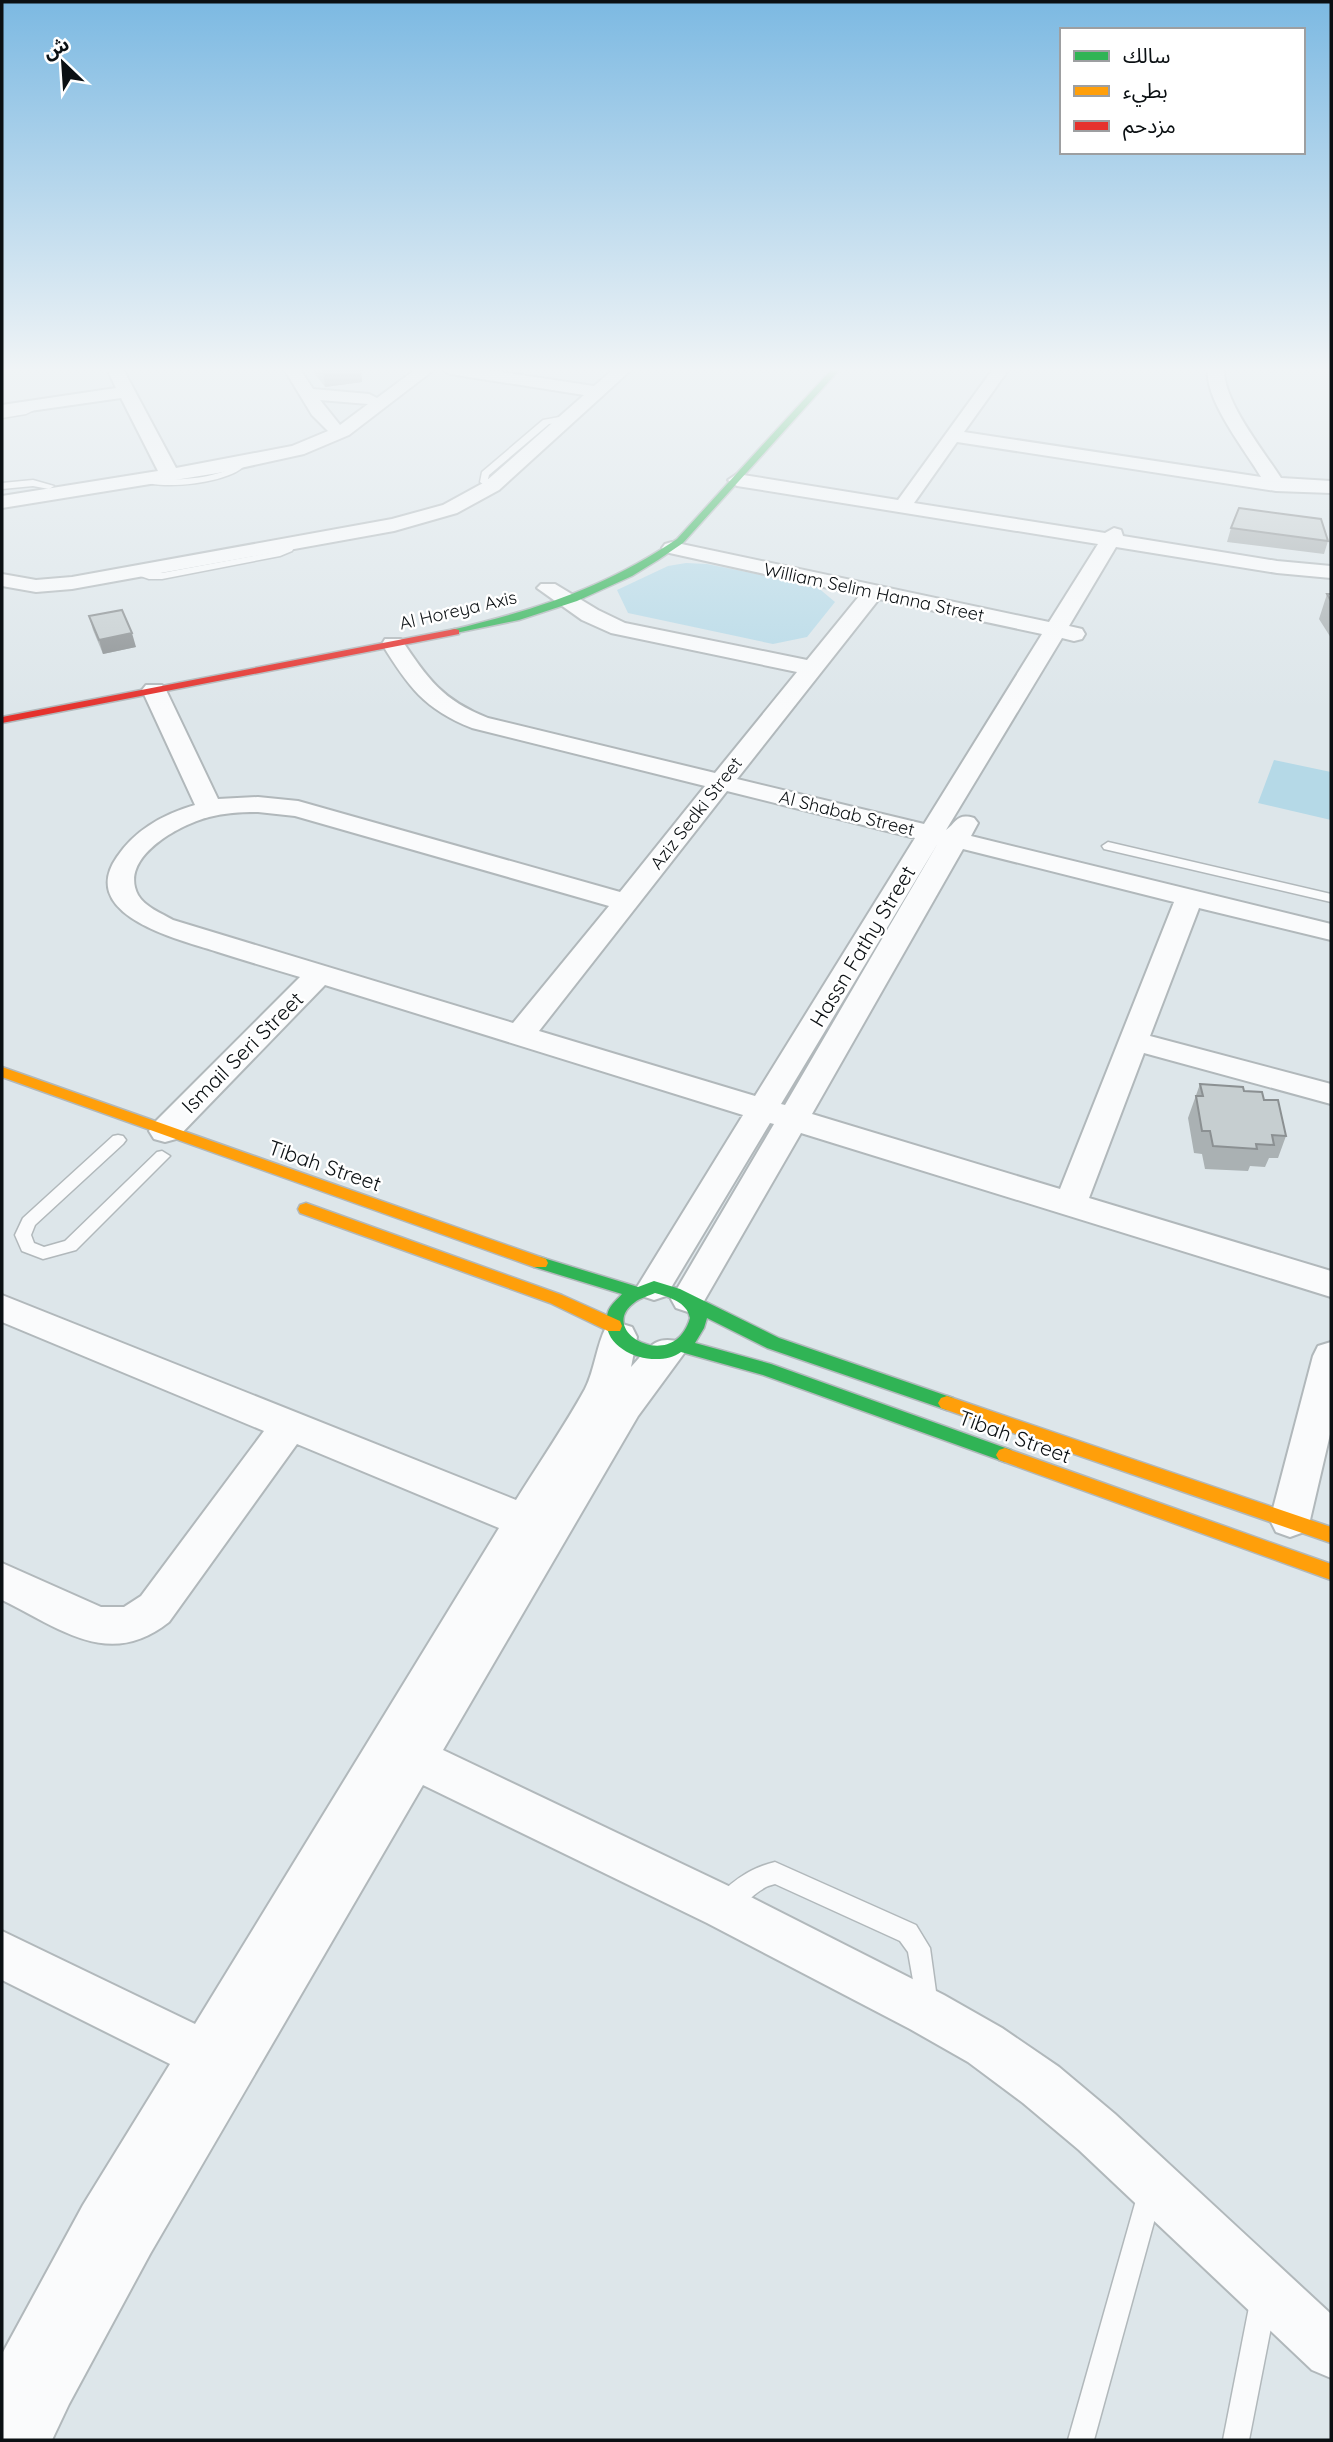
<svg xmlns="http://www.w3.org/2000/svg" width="1333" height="2442" viewBox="0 0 1333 2442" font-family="Quicksand,'Noto Sans Arabic',sans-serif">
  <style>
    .green { fill: #b5d9e7 }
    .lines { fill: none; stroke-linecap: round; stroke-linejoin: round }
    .lane-casing { stroke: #b1b8bb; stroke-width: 3 }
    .street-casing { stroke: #b1b8bb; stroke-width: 4 }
    .fast-casing { stroke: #b1b8bb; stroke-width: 3 }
    .slow-casing { stroke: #b1b8bb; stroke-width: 3 }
    .jam-casing { stroke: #b1b8bb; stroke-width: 3 }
    .lane { fill: #fafbfc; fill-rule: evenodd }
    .street { fill: #fafbfc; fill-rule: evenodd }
    .fast { fill: #30b455; fill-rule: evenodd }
    .slow { fill: #ff9f0a; fill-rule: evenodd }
    .jam { fill: #e5322d; fill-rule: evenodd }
    .wall { fill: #aab1b3 }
    .shaded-wall { fill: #8b9092 }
    .building { fill: #c6ced0; stroke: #8b9092; stroke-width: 2 }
    .labels { text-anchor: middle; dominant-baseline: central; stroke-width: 5; stroke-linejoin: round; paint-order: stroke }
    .far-street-label { font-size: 18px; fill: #0b1013; stroke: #fff }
    .street-label { font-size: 21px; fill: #0b1013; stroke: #fff }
  </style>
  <rect width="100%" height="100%" fill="#dde6ea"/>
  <!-- green -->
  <path class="green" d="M686 563 707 564 816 586 835 602 807 637 773 644 628 613 617 590 668 566Z
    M1274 760 1331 772V820L1258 803Z"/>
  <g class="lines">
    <!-- lane casing -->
    <g class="lane-casing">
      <path id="lane" d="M37 403 41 405 40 407 26 414 2 418V414L21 410Z
        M570 415 574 418 573 420 549 424 489 475 488 479 495 484V488H489L480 482 482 472 543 420Z
        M240 460 247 462C237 483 156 492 137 479L141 476C162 483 228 480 240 460Z
        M33 480 54 486 49 489 33 486 2 489V483Z
        M291 541 296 544 292 551 280 556 162 579H149L129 572 134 569 162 573 274 552Z
        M1108 842 1331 894V902L1104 849 1102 846Z
        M118 1135 123 1136 126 1140 123 1144 35 1225 31 1235 34 1243 44 1247 65 1241 157 1152 162 1151 170 1156 76 1250 43 1259 22 1251 15 1235 23 1218 113 1136Z
        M775 1862 916 1925 930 1948 938 2006 935 2014 927 2017 919 2014 908 1952 900 1941 775 1884C755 1888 744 1909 725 1917L717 1914 714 1906C723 1884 753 1867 775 1862Z
        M1150 2181 1159 2184 1162 2193 1094 2440H1068L1138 2193 1141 2184Z
        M1263 2289 1272 2293 1276 2302 1249 2440H1223L1250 2302 1254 2293Z"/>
    </g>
    <!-- street casing -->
    <g class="street-casing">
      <path id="street" d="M107 369H123L176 468 292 446 328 431 312 415 284 369H300L313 389 369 394 377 398 416 369H435L349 435 304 454 218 473 2 508V496L158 471 121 398 2 415V405L116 388ZM320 400 368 404 340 425Z
        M442 369H481L594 386 614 369H632L499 490 457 513 394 531 72 589 36 592 2 586V574L36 580 72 577 392 519 443 505 485 482 584 395 450 374Z
        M993 369H1009L964 432 1261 477C1245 450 1204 399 1208 369H1224C1223 401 1263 450 1281 478L1331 481V493L1276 491 957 442 914 503 1105 533 1114 528 1121 530 1123 536 1277 561 1331 566V578L1277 573 1116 547 1069 626 1082 629 1085 634 1082 639 1074 641 1062 638 946 830C957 822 957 813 974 818L978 823 971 836 1331 924V940L1199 908 1150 1036 1331 1084V1104L1144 1053 1089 1198 1331 1271V1297L801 1133 700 1308 688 1312 676 1308 671 1299 774 1124 770 1123 666 1296 654 1300 642 1296 637 1287 743 1115 325 985 176 1139 165 1142 154 1139 149 1131 154 1123 300 977C273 969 246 961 218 952 181 940 76 916 117 857 136 829 164 814 195 805L142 690 146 685H162L166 690 218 799 258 797 298 801 620 892 705 786 472 728C424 709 408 686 382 644L385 639H401C428 679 442 700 488 718L715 773 797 672 611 633 582 620 537 588 541 584H555L598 610 625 623 807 660 860 595 665 552 662 548 665 544 672 542 1049 622 1098 544 737 486 728 480 737 474 898 500ZM879 599 1042 634 924 824 737 779ZM727 791 915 838 755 1096 539 1031ZM258 812 295 816 609 906 513 1023 173 920C161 913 145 907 138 895 118 857 181 824 209 817 225 813 241 812 258 812ZM938 843 785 1105 781 1104ZM963 849 1174 902 1060 1189 812 1114Z
        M2 1295 516 1500C539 1463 564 1427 585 1389 595 1369 596 1347 606 1327L619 1323 632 1327 637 1337 631 1367C647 1350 654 1334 680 1342L685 1352 638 1416 443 1750 739 1891 944 1995 1002 2028 1059 2067 1115 2114 1331 2314V2378L1312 2370 1079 2150 1023 2103 968 2062 910 2029 707 1923 423 1785 150 2254 69 2404 52 2440H2V2354L83 2205 170 2064 2 1980V1931L195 2024 499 1528 297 1444 169 1622C109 1670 60 1628 2 1600V1563L101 1607H124L141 1596 264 1431 2 1322Z
        M1331 1342V1430L1310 1520 1304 1532 1290 1537 1276 1532 1270 1520 1313 1356 1318 1346Z"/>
    </g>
    <!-- fast casing -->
    <g class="fast-casing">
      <path id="fast" d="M832 369H840L683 543 658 560 632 576 577 601 519 620 451 634V630C535 610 605 588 677 539Z
        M540 1257 638 1287 654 1281 680 1289 779 1338 953 1398 956 1403 953 1408 947 1410 767 1348 707 1318 704 1328 695 1343 771 1364 1011 1450 1014 1455 1011 1460 1005 1462 763 1375 681 1352C655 1371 596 1350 608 1312 610 1305 618 1299 622 1294L534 1267 532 1263 534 1259ZM655 1293C669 1297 687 1302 690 1318 674 1375 594 1331 635 1302 640 1298 649 1296 655 1293Z"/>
    </g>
    <!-- slow casing -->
    <g class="slow-casing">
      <path id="slow" d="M2 1067 546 1259 548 1263 546 1267H534L2 1077Z
        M306 1203 562 1295 620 1321 622 1326 620 1331H608L550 1303 300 1213 298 1209 300 1205Z
        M947 1396 1331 1527V1543L941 1408 938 1403 941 1398Z
        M1005 1448 1331 1564V1580L999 1460 996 1455 999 1450Z"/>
    </g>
    <!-- jam casing -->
    <g class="jam-casing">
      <path id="jam" d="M455 629 459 630V634L2 723V717Z"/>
    </g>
    <!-- lane -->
    <use href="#lane" class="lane"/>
    <!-- street -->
    <use href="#street" class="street"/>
    <!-- fast -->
    <use href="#fast" class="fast"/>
    <!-- slow -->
    <use href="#slow" class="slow"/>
    <!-- jam -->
    <use href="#jam" class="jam"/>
  </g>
  <!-- wall -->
  <path class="wall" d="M311 369H361L362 382 325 387Z
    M1231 528 1328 541 1324 554 1227 542Z
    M1327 594H1331V638L1319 619Z
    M89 616 136 647 103 654 93 630Z
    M1200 1084 1244 1091 1264 1100 1286 1136 1278 1158H1269L1265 1167 1250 1166 1248 1171 1205 1169 1202 1154 1194 1153 1188 1118Z"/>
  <!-- shaded-wall -->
  <path class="shaded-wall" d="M323 369H361L362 382 325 387Z
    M132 633 136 647 103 654 99 640Z"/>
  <!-- building -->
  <path class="building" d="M1239 508 1321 519 1328 541 1231 528Z
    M1327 594H1331V601Z
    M122 610 132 633 99 640 89 616Z
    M1200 1084 1243 1087 1244 1091 1262 1092 1264 1100H1278L1286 1136 1272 1135 1274 1145 1256 1144 1257 1149 1213 1146 1210 1131H1202L1196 1096H1203Z"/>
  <!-- sky -->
  <linearGradient id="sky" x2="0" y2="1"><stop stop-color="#7cb9e2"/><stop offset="0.52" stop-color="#f0f4f6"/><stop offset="1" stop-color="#f0f4f6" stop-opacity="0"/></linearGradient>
  <rect width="1333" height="711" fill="url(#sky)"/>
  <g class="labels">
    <!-- far-street labels -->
    <g class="far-street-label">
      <text transform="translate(874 592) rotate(12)">William Selim Hanna Street</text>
      <text transform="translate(458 610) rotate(-13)">Al Horeya Axis</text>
      <text transform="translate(696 813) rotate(-52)">Aziz Sedki Street</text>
      <text transform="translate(847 813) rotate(14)">Al Shabab Street</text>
    </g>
    <!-- street labels -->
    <g class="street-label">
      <text transform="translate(862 946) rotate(-59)">Hassn Fathy Street</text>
      <text transform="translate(242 1052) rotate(-45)">Ismail Seri Street</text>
      <text transform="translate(325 1165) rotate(19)">Tibah Street</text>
      <text transform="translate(1015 1436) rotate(20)">Tibah Street</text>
    </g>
  </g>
  <!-- border -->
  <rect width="1333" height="2442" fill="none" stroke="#0b1013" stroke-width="7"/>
  <!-- legend -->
  <rect x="1060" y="28" width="245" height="126" fill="#ffffff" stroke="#9d9fa1" stroke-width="2"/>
  <rect x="1074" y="51" width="35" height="10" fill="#30b455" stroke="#9d9fa1" stroke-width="2"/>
  <text x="1123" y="63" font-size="21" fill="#0b1013">سالك</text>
  <rect x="1074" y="86" width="35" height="10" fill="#ff9f0a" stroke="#9d9fa1" stroke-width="2"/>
  <text x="1123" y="98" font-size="21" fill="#0b1013">بطيء</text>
  <rect x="1074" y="121" width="35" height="10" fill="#e5322d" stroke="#9d9fa1" stroke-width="2"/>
  <text x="1123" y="133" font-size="21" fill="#0b1013">مزدحم</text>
  <!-- north arrow -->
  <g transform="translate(63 63) rotate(335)" stroke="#ffffff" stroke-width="5" paint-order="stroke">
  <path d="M0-5L12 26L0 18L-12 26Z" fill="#0b1013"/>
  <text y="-10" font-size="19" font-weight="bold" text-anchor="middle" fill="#0b1013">ش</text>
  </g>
</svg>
